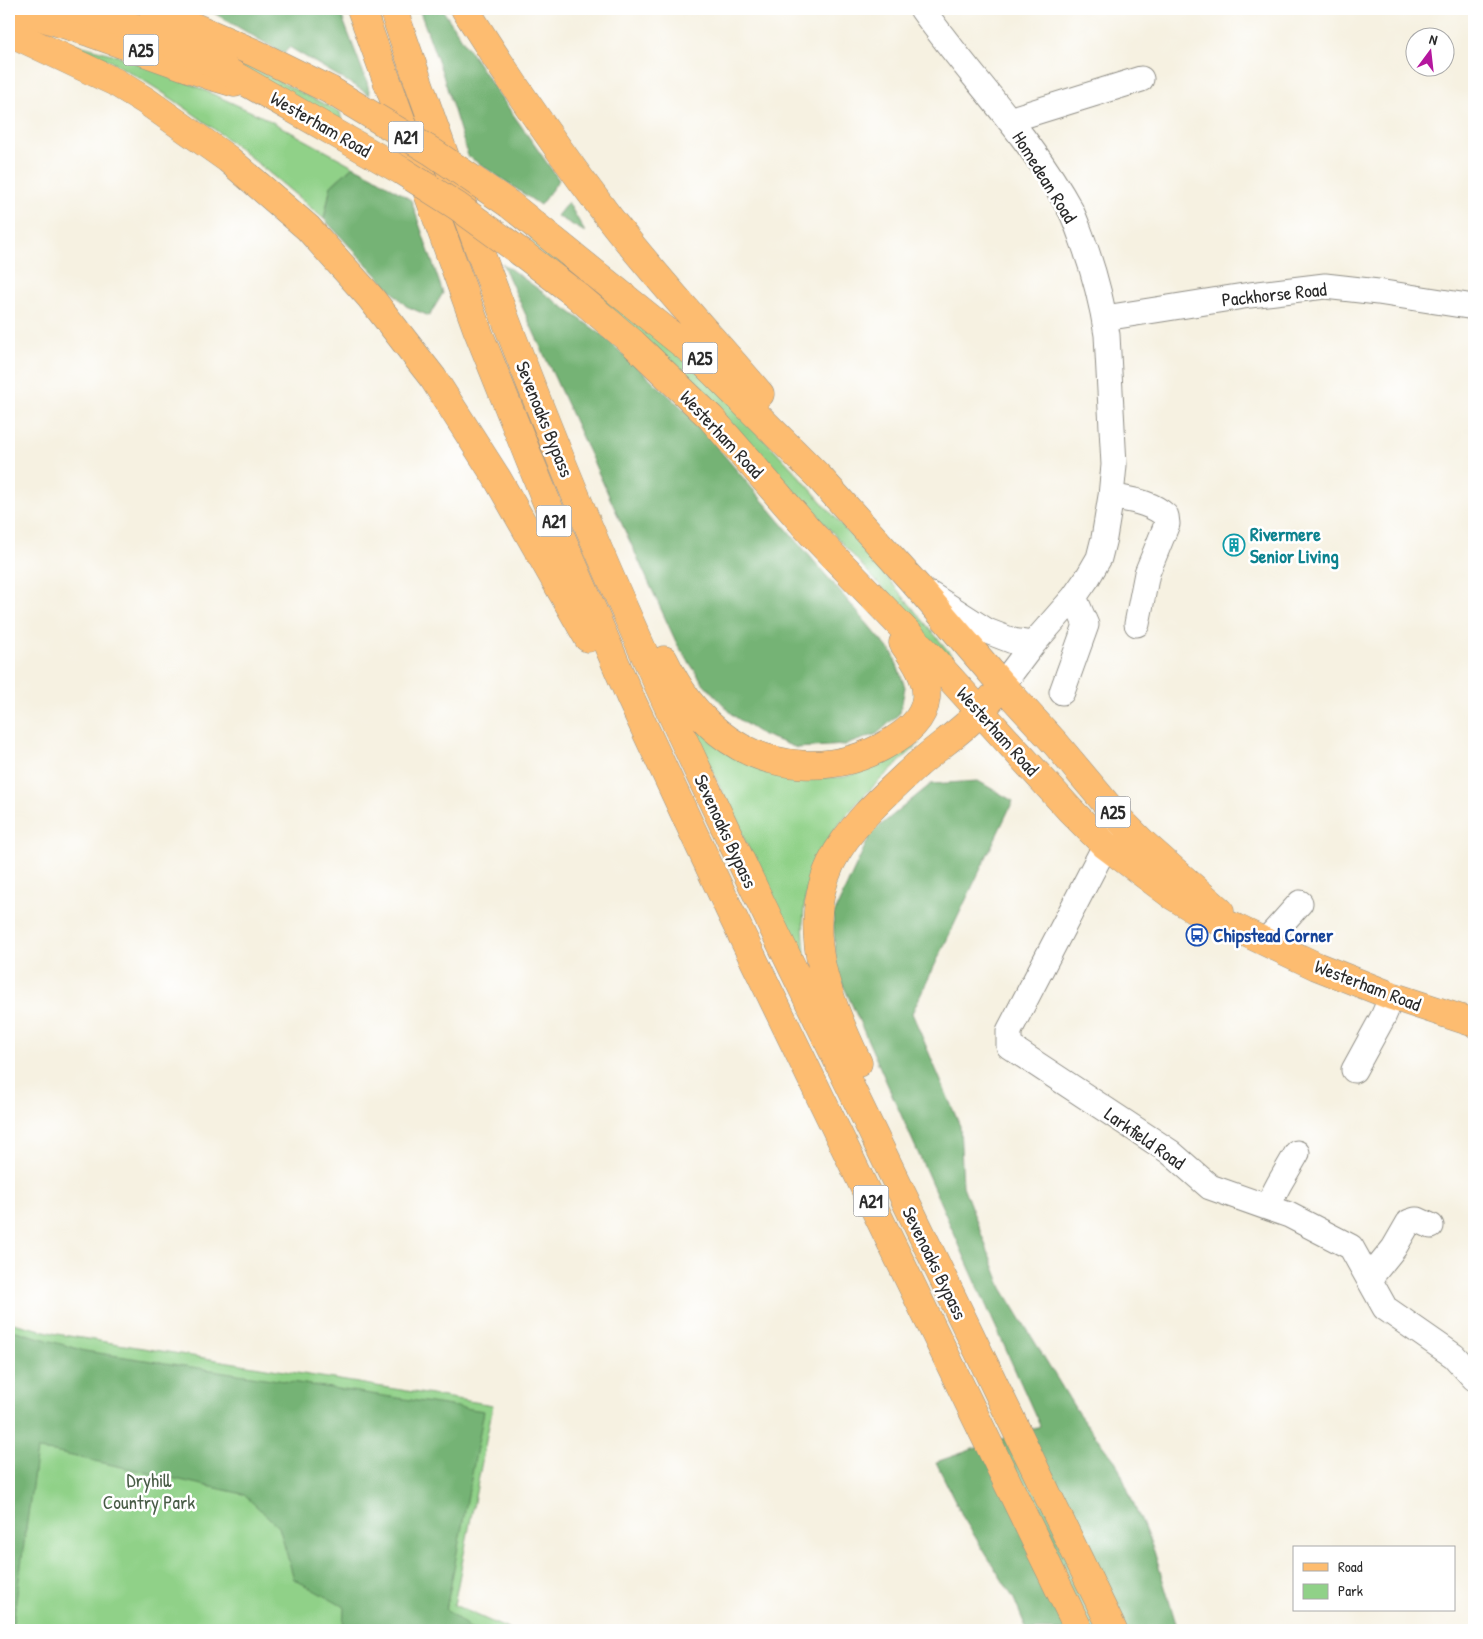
<svg xmlns="http://www.w3.org/2000/svg" width="1483" height="1639" viewBox="0 0 1483 1639" font-family="'Patrick Hand',sans-serif">
  <style>
    .green { fill: #90d188; stroke: #5e7e5a }
    .forest { fill: #74b374; stroke: #506f50 }
    .lines { fill: none; stroke-linecap: round; stroke-linejoin: round }
    .minor-casing { stroke: #908e86; stroke-width: 27 }
    .major-casing { stroke: #908e86; stroke-width: 29 }
    .highway-casing { stroke: #908e86; stroke-width: 29 }
    .minor { stroke: #fff; stroke-width: 25 }
    .major { stroke: #fdbc6f; stroke-width: 28 }
    .highway { stroke: #fdbc6f; stroke-width: 28 }
    .highway-bridge-casing { stroke: #908e86; stroke-width: 29; stroke-linecap: butt }
    .highway-bridge { stroke: #fdbc6f; stroke-width: 28 }
    .labels { text-anchor: middle; dominant-baseline: central; stroke-width: 5; stroke-linejoin: round; paint-order: stroke }
    .shield { fill: #fff; stroke: #6b6b6b; stroke-width: 1 }
    .shield-label { font-size: 18px; font-weight: bold; fill: #2b2b2b }
    .street-label { font-size: 19px; fill: #2b2b2b; stroke: #fff }
    .culture-label { font-size: 19px; font-weight: bold; fill: #0d838f; stroke: #fff; text-anchor: start }
    .transit-label { font-size: 19px; font-weight: bold; fill: #164399; stroke: #fff; text-anchor: start }
    .park-label { font-size: 19px; fill: #495d47; stroke: #fff }
  </style>
  <rect width="100%" height="100%" fill="#fff"/>
  <filter id="ink" filterUnits="userSpaceOnUse"><feTurbulence type="fractalNoise" baseFrequency=".02" numOctaves="2"/><feDisplacementMap in="SourceGraphic" scale="10" xChannelSelector="R" yChannelSelector="G"/><feConvolveMatrix kernelMatrix="1 2 1 2 8 2 1 2 1" color-interpolation-filters="sRGB"/></filter>
  <filter id="wash" filterUnits="userSpaceOnUse"><feTurbulence type="fractalNoise" baseFrequency=".0096" numOctaves="4" result="noise"/><feDisplacementMap in="SourceGraphic" scale="20" xChannelSelector="R" yChannelSelector="G"/><feGaussianBlur stdDeviation="1.12" result="paint"/><feColorMatrix in="noise" values="0 0 0 0 0 0 0 0 0 0 0 0 0 0 0 0 0 1.4 0 .05"/><feComposite in="paint" operator="in"/></filter>
  <g filter="url(#wash)">
    <rect width="100%" height="100%" fill="#f6f1e1"/>
    <!-- green -->
    <path class="green" d="M97 9H123L142 16 235 59 340 112 343 126Z
      M58 39 147 64 265 118 353 166 331 186 324 219C258 163 193 107 117 65 99 54 77 47 58 39Z
      M529 234 712 383 799 476 887 577 968 675 964 679 814 512 714 405 534 248Z
      M686 714 728 752 765 772 808 778 844 777 874 768 920 743C873 787 815 832 805 900 801 926 805 953 809 979Z
      M9 1322 57 1334 493 1405 454 1605 510 1630H9Z"/>
    <!-- forest -->
    <path class="forest" d="M207 9H339L367 82 370 95 289 47 284 54Z
      M419 9H442L489 80 559 180 540 205 468 156 442 72Z
      M353 166 373 176 411 200 443 293 429 316 406 306 324 219 331 186Z
      M568 202 585 232 557 216Z
      M502 263 601 334 689 414 893 654 905 687 900 713 877 734 845 745 797 748 761 734 734 716 703 683 677 644Z
      M978 781 1013 801 912 1013 960 1126 963 1186 1002 1288 1078 1413 1116 1462 1154 1551 1178 1630H1027L1014 1599 964 1519 936 1462 1040 1426 836 969 833 916 871 833 931 784Z
      M9 1329 85 1351 484 1411 446 1610 473 1630H343L344 1607 294 1579 279 1527 243 1494 54 1452 37 1450 12 1630H9Z"/>
  </g>
  <g filter="url(#ink)">
    <g class="lines">
      <!-- minor casing -->
      <g class="minor-casing">
        <path id="minor" d="M922 9C970 77 1031 137 1071 211 1075 219 1078 228 1081 236 1093 268 1102 302 1107 335L1114 465 1111 496 1104 538 1099 558 1088 577 1074 597 1033 644 1002 685
          M1009 120 1141 79
          M1105 318 1250 295 1325 286 1378 292 1474 307
          M1111 496C1130 500 1151 502 1166 516L1167 524 1147 573 1137 624
          M931 595 987 631 1013 641 1033 644
          M1062 692 1086 625 1074 597
          M1119 819 1009 1031V1046L1170 1152 1210 1187 1289 1215 1351 1247 1385 1308 1454 1356 1474 1378
          M1265 942 1300 903
          M1354 1070 1383 1017 1392 996
          M1267 1207 1279 1184 1297 1153
          M1369 1279 1394 1248 1409 1222 1415 1220H1418L1431 1226"/>
      </g>
      <!-- major casing -->
      <g class="major-casing">
        <path id="major" d="M16 9 91 33 211 76 235 83"/>
      </g>
      <!-- highway casing -->
      <g class="highway-casing">
        <path id="highway" d="M78 9 137 28 202 57 344 138
          M153 9 255 53 330 90
          M361 9 477 329 553 518 630 697 730 911 1079 1630
          M393 9C452 180 515 351 585 518 675 732 779 939 880 1148 958 1309 1035 1470 1113 1630
          M465 9C508 78 555 146 605 212 653 275 708 333 760 394
          M9 32 115 82 146 101 228 159 308 228 370 297 433 378 497 478 588 638
          M509 204 695 354 819 477 917 586 1002 685 1056 744 1119 819 1143 843 1220 911
          M523 254 574 293 633 343 711 418 813 535 929 655 1070 810 1105 845 1173 896 1204 915 1236 928 1316 966 1392 996 1474 1023
          M664 660C677 687 695 713 718 732 767 772 836 775 889 743 906 733 924 720 926 698 928 678 914 659 903 643
          M858 1063C829 1001 799 930 831 863 849 826 886 794 916 766 941 744 971 725 992 698"/>
      </g>
      <!-- minor -->
      <use href="#minor" class="minor"/>
      <!-- major -->
      <use href="#major" class="major"/>
      <!-- highway -->
      <use href="#highway" class="highway"/>
      <!-- highway-bridge casing -->
      <g class="highway-bridge-casing">
        <path id="highway-bridge" d="M330 90 431 151 509 204
          M344 138 402 171 457 206 523 254"/>
      </g>
      <!-- highway-bridge -->
      <use href="#highway-bridge" class="highway-bridge"/>
    </g>
  </g>
  <!-- icons -->
  <defs>
    <g id="building-ring" transform="scale(1.125)"><circle r="9.5" fill="#fff" stroke="#0f9aa8" stroke-width="1.5"/><path d="M-4-6H4V6H1V3H-1V6H-4ZM-2.5-4.3h1.7v1.8h-1.7ZM.8-4.3h1.7v1.8H.8ZM-2.5-1h1.7V.8h-1.7ZM.8-1h1.7V.8H.8Z" fill="#0f9aa8"/></g>
    <g id="bus-ring" transform="scale(1.125)"><circle r="9.5" fill="#fff" stroke="#1a4fb4" stroke-width="1.5"/><path d="M-5-6H5V4H4V6H2V4H-2V6H-4V4H-5ZM-3.5-4V0h7V-4ZM-3.5 1.2v1.5H-2V1.2ZM2 1.2v1.5H3.5V1.2Z" fill="#1a4fb4"/></g>
  </defs>
  <g fill-rule="evenodd">
    <use href="#building-ring" x="1234" y="545"/>
    <use href="#bus-ring" x="1197" y="935"/>
  </g>
  <g class="labels">
    <!-- shield labels -->
    <g class="shield">
      <rect x="123.5" y="34.5" width="35" height="31" rx="4"/>
      <rect x="388.5" y="121.5" width="35" height="31" rx="4"/>
      <rect x="682.5" y="342.5" width="35" height="31" rx="4"/>
      <rect x="536.5" y="505.5" width="35" height="31" rx="4"/>
      <rect x="1095.5" y="796.5" width="35" height="31" rx="4"/>
      <rect x="853.5" y="1185.5" width="35" height="31" rx="4"/>
    </g>
    <g class="shield-label">
      <text x="141" y="50">A25</text>
      <text x="406" y="137">A21</text>
      <text x="700" y="358">A25</text>
      <text x="554" y="521">A21</text>
      <text x="1113" y="812">A25</text>
      <text x="871" y="1201">A21</text>
    </g>
    <!-- street labels -->
    <g class="street-label">
      <text transform="translate(321 124) rotate(30)">Westerham Road</text>
      <text transform="translate(1045 177) rotate(58)">Homedean Road</text>
      <text transform="translate(1274 294) rotate(-6)">Packhorse Road</text>
      <text transform="translate(545 419) rotate(68)">Sevenoaks Bypass</text>
      <text transform="translate(722 434) rotate(47)">Westerham Road</text>
      <text transform="translate(998 731) rotate(48)">Westerham Road</text>
      <text transform="translate(726 831) rotate(65)">Sevenoaks Bypass</text>
      <text transform="translate(1368 985) rotate(21)">Westerham Road</text>
      <text transform="translate(1145 1138) rotate(35)">Larkfield Road</text>
      <text transform="translate(935 1263) rotate(64)">Sevenoaks Bypass</text>
    </g>
    <!-- culture labels -->
    <g class="culture-label">
      <text x="1250" y="534">Rivermere<tspan x="1250" dy="22">Senior Living</tspan></text>
    </g>
    <!-- transit labels -->
    <g class="transit-label">
      <text x="1213" y="935">Chipstead Corner</text>
    </g>
    <!-- park labels -->
    <g class="park-label">
      <text x="149" y="1480">Dryhill<tspan x="149" dy="22">Country Park</tspan></text>
    </g>
  </g>
  <!-- margin -->
  <rect width="1483" height="1639" fill="none" stroke="#fff" stroke-width="30"/>
  <!-- legend -->
  <rect x="1293" y="1546" width="162" height="65" fill="#ffffff" stroke="#aaaaaa"/>
  <rect x="1303" y="1563" width="25" height="8" fill="#fdbc6f" stroke="#aaaaaa"/>
  <text x="1338" y="1572" font-size="15" fill="#2b2b2b">Road</text>
  <rect x="1303" y="1584" width="25" height="15" fill="#90d188" stroke="#aaaaaa"/>
  <text x="1338" y="1596" font-size="15" fill="#2b2b2b">Park</text>
  <!-- north arrow -->
  <g transform="translate(1430 52) rotate(15)"><circle r="24" fill="#ffffff" stroke="#aaaaaa"/>
  <path d="M0-4L9 19L0 12L-9 19Z" fill="#b5179e"/>
  <text y="-8" font-size="14" font-weight="bold" text-anchor="middle" fill="#2b2b2b">N</text>
  </g>
</svg>
